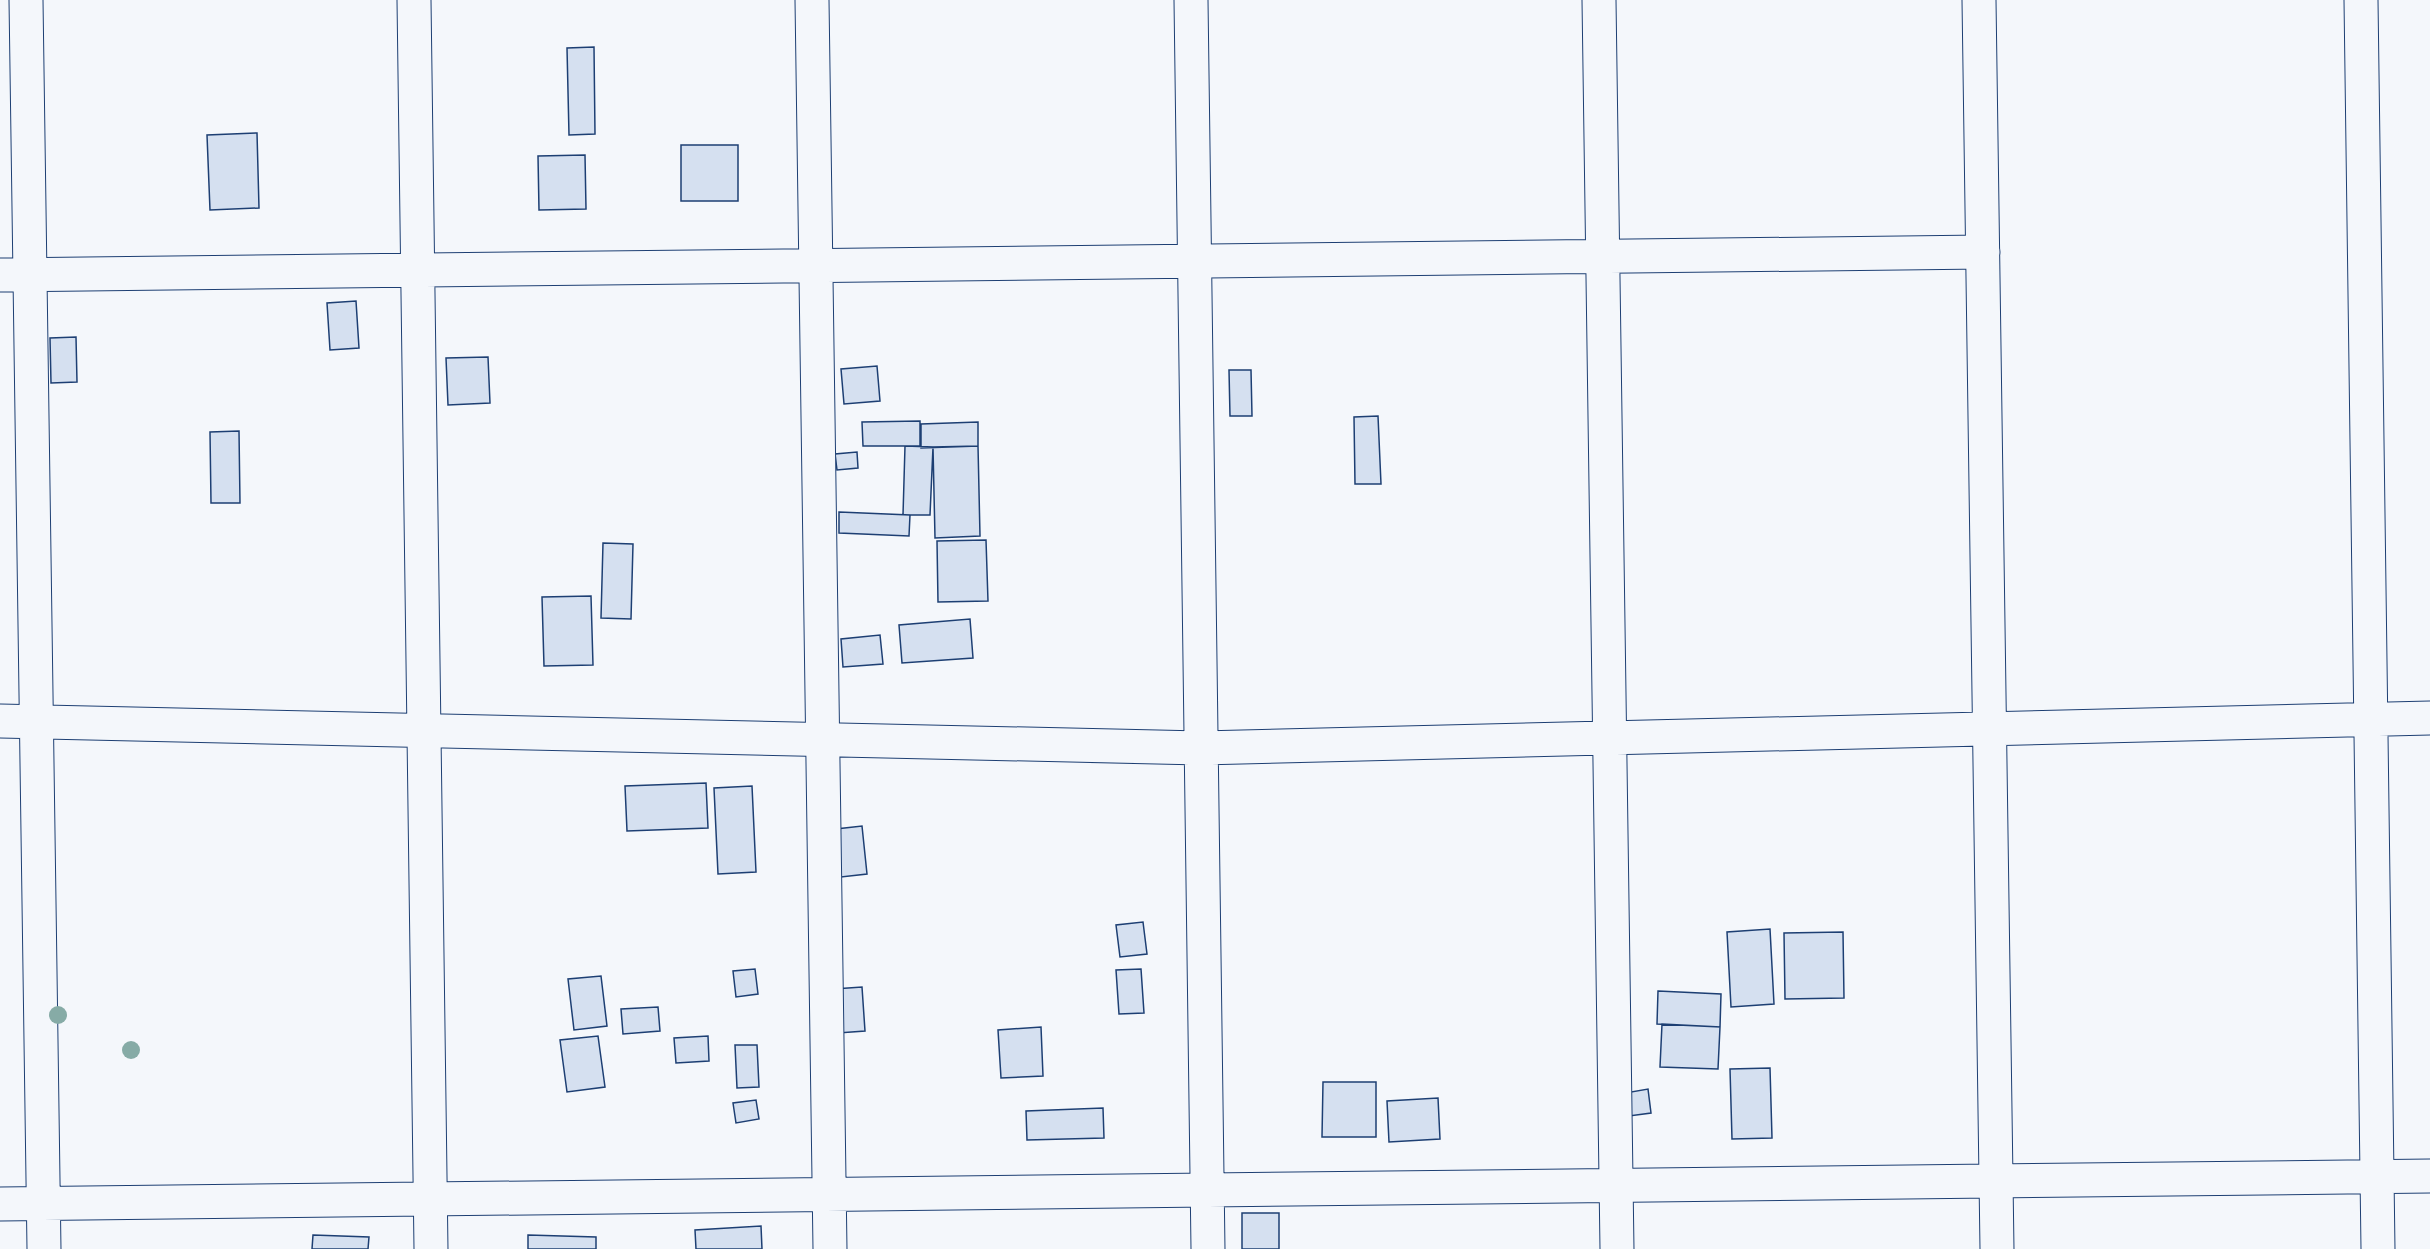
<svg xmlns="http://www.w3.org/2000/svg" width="2430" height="1249" viewBox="0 0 2430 1249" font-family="'Archivo Narrow',sans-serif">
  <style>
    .building { fill: #d5e0f0; stroke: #1d3f73; stroke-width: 1.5 }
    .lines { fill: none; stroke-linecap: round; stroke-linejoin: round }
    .minor-casing { stroke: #1d3f73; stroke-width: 35 }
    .minor { stroke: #f4f7fb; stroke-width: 33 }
    .tree { fill: #86aba6 }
  </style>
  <rect width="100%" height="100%" fill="#f4f7fb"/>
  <!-- building -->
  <path class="building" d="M594 47 595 134 569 135 567 48Z
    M257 133 259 208 210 210 207 135Z
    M681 145H738V201H681Z
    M585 155 586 209 539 210 538 156Z
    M356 301 359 348 330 350 327 303Z
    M76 337 77 382 51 383 50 338Z
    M488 357 490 403 448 405 446 358Z
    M877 366 880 401 844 404 841 369Z
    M1229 370H1251L1252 416H1230Z
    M1378 416 1381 484H1355L1354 417Z
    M920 421V446H863L862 422Z
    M978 422V446L921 448V424Z
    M239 431 240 503H211L210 432Z
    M905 446 933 447 930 515H903Z
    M978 446 980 536 935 538 933 447Z
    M857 452 858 468 837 470 835 454Z
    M839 512 910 515 909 536 839 533Z
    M986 540 988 601 938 602 937 541Z
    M603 543 633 544 631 619 601 618Z
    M591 596 593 665 544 666 542 597Z
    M970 619 973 658 902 663 899 625Z
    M880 635 883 664 843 667 841 639Z
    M706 783 708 828 627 831 625 786Z
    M752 786 756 872 718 874 714 788Z
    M862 826 867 874 841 877 836 829Z
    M1143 922 1147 954 1120 957 1116 925Z
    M1770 929 1774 1004 1731 1007 1727 932Z
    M1843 932 1844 998 1785 999 1784 933Z
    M755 969 758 994 736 997 733 971Z
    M1141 969 1144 1013 1119 1014 1116 970Z
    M601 976 607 1026 574 1030 568 979Z
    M862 987 865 1031 838 1033 834 989Z
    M1658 991 1721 994 1720 1027 1657 1024Z
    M658 1007 660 1031 623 1034 621 1009Z
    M1662 1024 1720 1027 1718 1069 1660 1067Z
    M1041 1027 1043 1076 1001 1078 998 1030Z
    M598 1036 605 1087 567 1092 560 1040Z
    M708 1036 709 1061 676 1063 674 1038Z
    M735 1045H757L759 1087 737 1088Z
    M1770 1068 1772 1138 1732 1139 1730 1069Z
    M1323 1082H1376V1137H1322Z
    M1648 1089 1651 1113 1629 1116 1625 1093Z
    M1438 1098 1440 1139 1389 1142 1387 1101Z
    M756 1100 759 1119 736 1123 733 1103Z
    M1103 1108 1104 1138 1027 1140 1026 1111Z
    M1242 1213H1279V1249H1242Z
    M761 1226 762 1249H696L695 1230Z
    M313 1235 369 1237 368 1249H312Z
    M528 1235 596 1237V1249H528Z"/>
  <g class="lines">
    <!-- minor casing -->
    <g class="minor-casing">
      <path id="minor" d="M26 0 44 1249
        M414 0 431 1249
        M812 0 830 1249
        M1191 0 1208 1249
        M1599 0 1617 1249
        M1979 0 1997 1249
        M2361 0 2378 1249
        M0 275 1983 252
        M0 721 1201 748 2430 718
        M0 1204 2430 1176"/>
    </g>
    <!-- minor -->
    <use href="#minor" class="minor"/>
  </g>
  <!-- trees -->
  <g class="tree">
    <circle cx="58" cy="1015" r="9"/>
    <circle cx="131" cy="1050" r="9"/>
  </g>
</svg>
